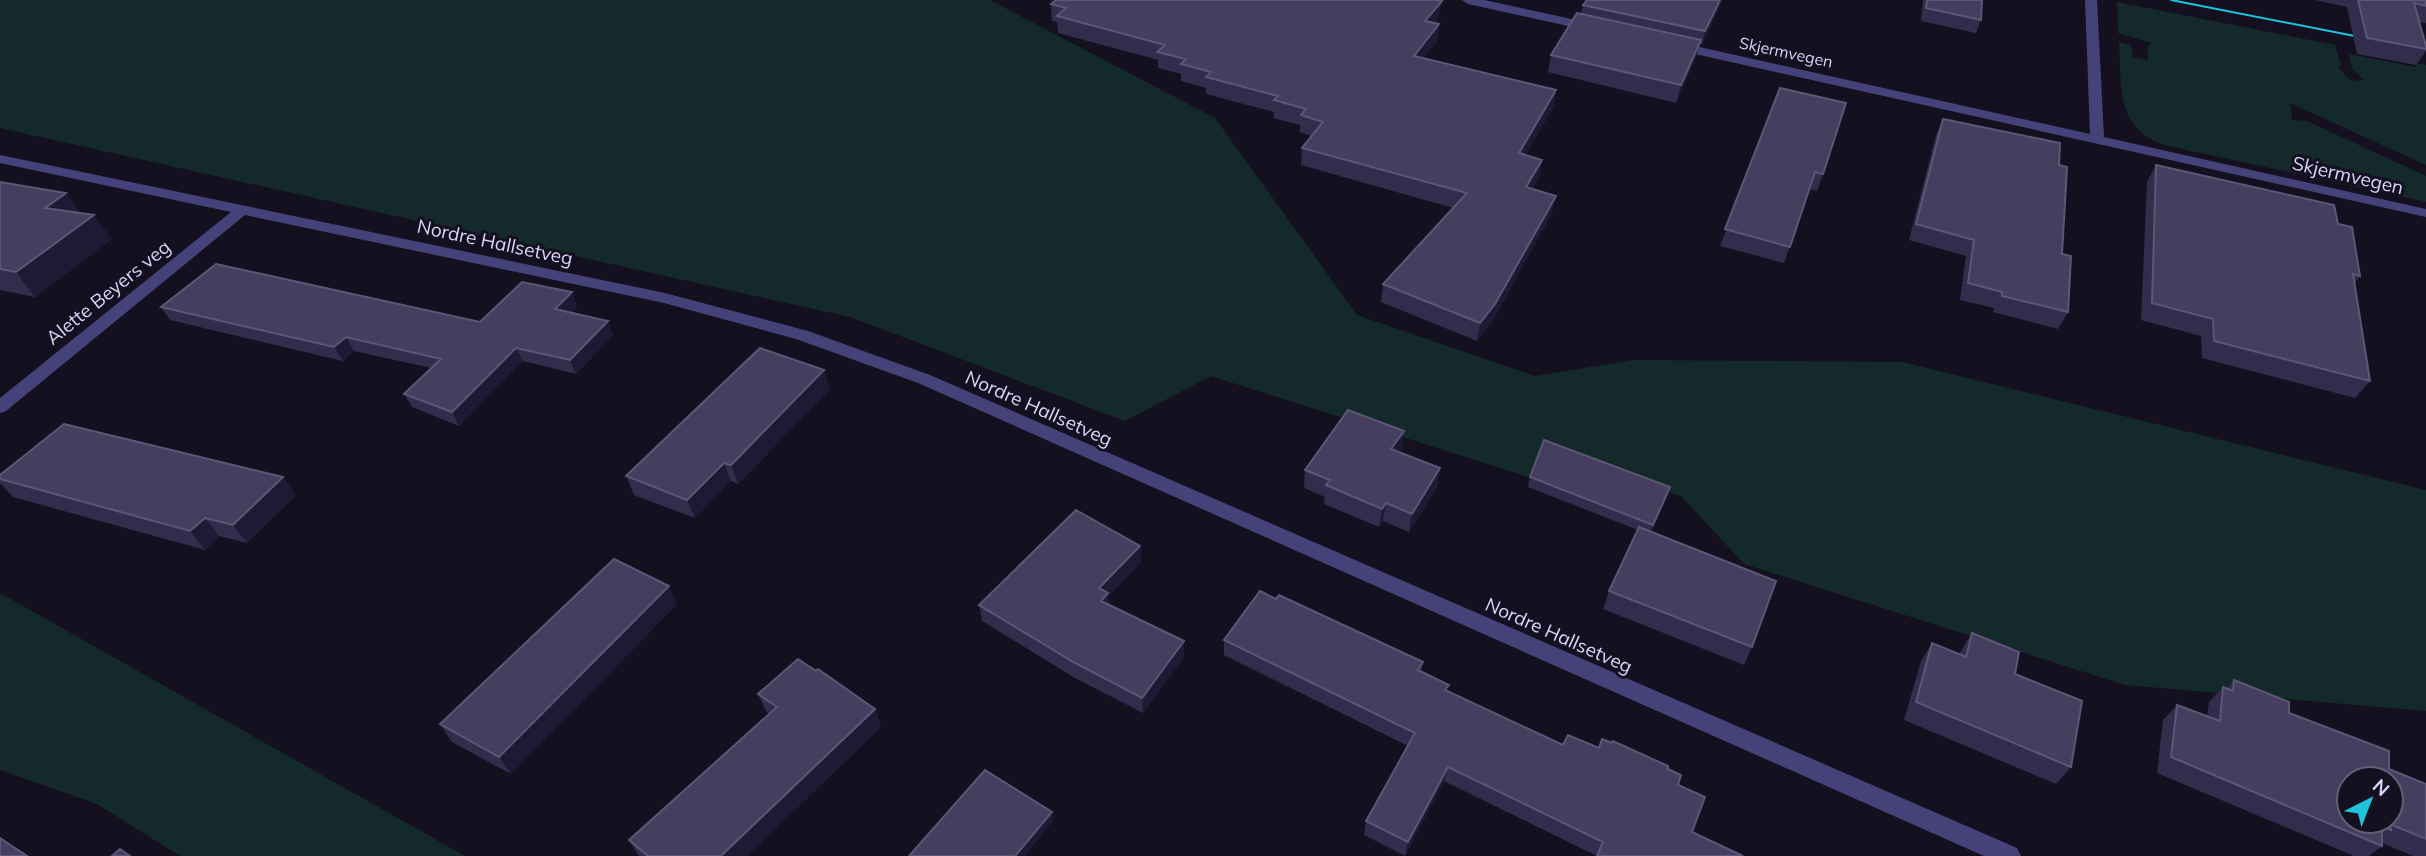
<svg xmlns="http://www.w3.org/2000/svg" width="2426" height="856" viewBox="0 0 2426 856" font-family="Mulish,sans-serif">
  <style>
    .green { fill: #142929 }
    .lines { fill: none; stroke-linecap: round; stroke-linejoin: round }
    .street { fill: #454279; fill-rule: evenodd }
    .tram { stroke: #1fc3dc; stroke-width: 2 }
    .wall { fill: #332c4c }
    .shaded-wall { fill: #1f1933 }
    .building { fill: #453e5f; stroke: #5c5677; stroke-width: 2; fill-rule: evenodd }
    .labels { text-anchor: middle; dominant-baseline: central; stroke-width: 6; stroke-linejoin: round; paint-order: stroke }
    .far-street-label { font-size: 16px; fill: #dad5f9; stroke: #141020 }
    .street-label { font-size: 19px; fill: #dad5f9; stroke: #141020 }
  </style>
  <rect width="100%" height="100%" fill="#141020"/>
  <!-- green -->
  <path class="green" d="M0 0H990L1215 118 1357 315 1535 376 1634 360 1902 362 2426 490V711L2125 685 1744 564 1682 497 1623 474 1591 497 1211 376 1125 421 850 317 0 128Z
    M2117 2 2335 45 2341 65 2338 67 2351 81 2364 80 2352 69 2349 54 2416 67 2415 63 2426 65V165L2290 103 2292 120 2307 121 2426 176V202L2164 145C2114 126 2122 87 2119 42L2131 45 2133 57 2148 60V47L2151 43 2118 33Z
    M0 593 465 856H180L97 804 0 770Z"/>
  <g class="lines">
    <!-- street -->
    <path class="street" d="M1462 0H1484L1595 24 1601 28 1595 32 1468 4Z
      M2085 0H2097L2104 137 2426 209V217L1677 50 1671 46 1677 42 2090 134Z
      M0 155 665 293 808 331 930 375 2017 848 2021 856H1984L918 383 796 339 664 303 245 215 6 411 0 413V398L231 212 0 163Z"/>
    <!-- tram -->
    <path class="tram" d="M2171 0 2370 39"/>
  </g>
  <!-- wall -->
  <path class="wall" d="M1722 0 1702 45 1700 44 1696 57 1676 103 1548 72 1551 55 1581 14 1583 5Z
    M1923 0H1982L1981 20 1976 33 1921 21Z
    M2315 0H2426V23L2419 22 2426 46V51L2416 65 2357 54 2347 7Z
    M1051 4 1439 18 1435 23 1439 24 1437 41 1423 58 1556 90 1553 108 1525 155 1542 160 1539 177 1532 189 1552 213 1492 322 1477 341 1381 302 1383 284 1453 208 1301 165 1302 148 1311 136 1300 132V125L1273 118 1274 112 1206 94V88L1181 81V74L1158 68V60L1058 33 1057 22 1052 21Z
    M1780 88 1823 174 1817 191 1810 189 1784 263 1720 246Z
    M1943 119 2059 165 2062 254 2068 312 2058 329 1993 312 1994 308 1960 300 1966 256 1909 240 1936 135Z
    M2156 165 2338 224 2360 276 2355 283 2370 381 2355 398 2202 358 2201 336 2141 320 2147 182Z
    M0 182 81 213 112 239 35 297 0 290Z
    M577 306 571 313 613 335 576 374 523 361 459 426 412 407 404 394 431 368 354 351 343 361 170 320 161 307 480 322Z
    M824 370 830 389 738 484 731 481 695 518 634 495 626 476Z
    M1404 431 1401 449 1399 452 1440 468 1437 487 1409 532 1383 521 1379 527 1324 504 1325 497 1304 488 1305 470Z
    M0 475 296 495 247 543 219 536 205 550 13 497 0 483Z
    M1530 477 1667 497 1651 532 1752 647 1744 665 1603 609 1609 591 1638 530 1528 487Z
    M1140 546 1141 562 1108 597 1109 604 1184 657 1143 713 1075 678 982 621 979 605Z
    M1276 599 1423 662 1421 672 1447 691 1563 745 1599 748 1668 766 1597 856 1444 781 1405 856 1364 835 1366 821 1408 746 1224 655V640Z
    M677 604 511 774 452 742 440 724Z
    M1972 633 2015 674 2071 767 2056 784 1904 720 1921 661 1932 643 1959 654Z
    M2234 680 2289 713 2389 769 2426 784V856H2413L2382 843V846L2369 856H2354L2157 773 2163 720 2177 705 2207 716 2209 702 2223 687 2227 688Z
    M758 694 875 709 881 727 747 856H639L629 840 769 714 766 711Z"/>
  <!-- shaded-wall -->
  <path class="shaded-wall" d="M1720 0H1722L1702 45 1705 31Z
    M1442 1 1439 18 1423 38 1425 21Z
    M1439 24 1437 41 1412 73 1414 56Z
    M1701 40 1696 57 1676 103 1681 85Z
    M1556 90 1553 108 1515 171 1519 153Z
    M1542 160 1539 177 1522 205 1526 187Z
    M66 193 84 217 45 208Z
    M1556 196 1552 213 1492 322 1477 341 1480 323Z
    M94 215 112 239 35 297 16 272Z
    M572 292 577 306 561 323 555 309Z
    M608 321 613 335 576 374 570 360Z
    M346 337 354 351 343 361 334 347Z
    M516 348 523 361 459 426 452 412Z
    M824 370 830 389 738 484 731 465Z
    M1404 431 1401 449 1389 468 1391 449Z
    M724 463 731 481 695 518 687 500Z
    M1440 468 1437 487 1409 532 1412 514Z
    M283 477 296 495 247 543 233 525Z
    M1670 487 1667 497 1650 535 1653 525Z
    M1386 503 1383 521 1379 527 1382 509Z
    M205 518 219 536 205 550 190 531Z
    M1140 546 1141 562 1108 597 1109 609 1102 617 1099 588Z
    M669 586 677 604 511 774 499 757Z
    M1184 641V657L1143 713 1142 698Z
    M875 709 881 727 747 856H721Z
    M1448 767 1444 781 1405 856 1408 842Z
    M1052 812 1053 821 1025 856H1015Z"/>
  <!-- building -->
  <path class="building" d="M1056 0H1437L1442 1 1425 21 1439 24 1414 56 1556 90 1519 153 1542 160 1526 187 1556 196 1495 304 1480 323 1383 284 1467 193 1302 148 1323 122 1301 115 1306 109 1274 100 1278 96 1206 77 1211 72 1181 64 1186 59 1157 52 1165 45 1057 16 1066 8 1051 4Z
    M1587 0H1720L1705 31 1583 5Z
    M1927 0H1982L1981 20 1926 8Z
    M2358 0H2426V6L2414 3 2426 46V49L2367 38Z
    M1577 13 1701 40 1681 85 1551 55Z
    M1780 88 1846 103 1823 174 1815 172 1790 247 1725 229Z
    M1943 119 2060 143 2059 165 2067 167 2062 254 2071 256 2068 312 2002 296V292L1968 283 1974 240 1916 224Z
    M2156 165 2334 205 2338 224 2352 227 2360 276 2353 274 2370 381 2214 341 2213 319 2152 303Z
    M0 182 66 193 45 208 94 215 16 272 0 269Z
    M216 264 480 322 522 282 572 292 555 309 608 321 570 360 516 348 452 412 404 394 441 359 346 337 334 347 161 307Z
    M760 348 824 370 731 465 724 463 687 500 626 476Z
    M1348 410 1404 431 1391 449 1440 468 1412 514 1386 503 1382 509 1326 485 1330 480 1305 470Z
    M64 424 283 477 233 525 205 518 190 531 0 479V475Z
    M1544 440 1670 487 1653 525 1530 477Z
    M1076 510 1140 546 1099 588 1108 593 1101 601 1184 641 1142 698 1073 662 979 605Z
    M1639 527 1776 581 1752 647 1609 591Z
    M614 559 669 586 499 757 440 724Z
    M1260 591 1276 599 1279 595 1423 662 1418 670 1449 685 1445 690 1563 745 1568 735 1599 748 1602 739 1612 743 1613 741 1668 766V769L1681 775 1678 785 1705 797 1692 832 1743 856H1597L1603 842 1448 767 1408 842 1366 821 1415 733 1224 640Z
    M1972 633 2019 652 2015 674 2082 701 2071 767 1916 702 1932 643 1966 657Z
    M798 659 816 671 818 669 875 709 721 856H648L629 840 777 707 758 694Z
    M2234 680 2289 702V713L2389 751V769L2426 784V839L2390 824 2391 830 2382 826V846L2171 757 2177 705 2220 721 2223 687 2233 691ZM2349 779H2391V821H2349Z
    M985 770 1052 812 1015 856H909Z
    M0 838 27 856H0Z
    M120 849 130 856H112Z"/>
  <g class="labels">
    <!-- far-street labels -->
    <g class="far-street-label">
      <text transform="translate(1786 52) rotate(12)">Skjermvegen</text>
    </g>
    <!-- street labels -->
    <g class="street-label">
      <text transform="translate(2348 175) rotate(13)">Skjermvegen</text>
      <text transform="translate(495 242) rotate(12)">Nordre Hallsetveg</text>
      <text transform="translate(108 292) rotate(-39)">Alette Beyers veg</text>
      <text transform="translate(1039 408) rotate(24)">Nordre Hallsetveg</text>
      <text transform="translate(1559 635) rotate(24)">Nordre Hallsetveg</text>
    </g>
  </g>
  <!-- north arrow -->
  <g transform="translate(2370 800) rotate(42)"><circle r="33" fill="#141020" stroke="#635f77" stroke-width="2"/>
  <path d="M0-5L12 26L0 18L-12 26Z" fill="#1fc3dc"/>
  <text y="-10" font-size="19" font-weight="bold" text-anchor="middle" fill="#dad5f9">N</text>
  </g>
</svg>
